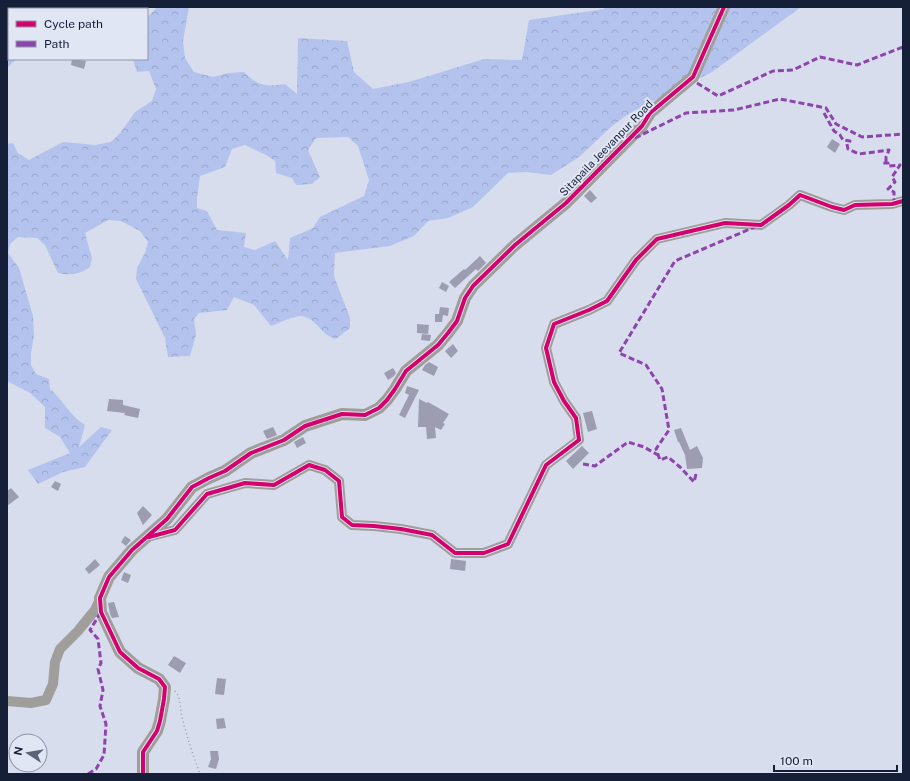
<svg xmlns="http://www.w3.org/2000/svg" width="910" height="781" viewBox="0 0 910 781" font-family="'Public Sans',sans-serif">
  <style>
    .forest { fill: url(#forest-crowns); fill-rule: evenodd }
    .building { fill: #9c9db1 }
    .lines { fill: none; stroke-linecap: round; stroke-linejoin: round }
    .path { stroke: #9e9e9e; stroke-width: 1.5; stroke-dasharray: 1 3; stroke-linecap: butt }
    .minor { stroke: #a09e9b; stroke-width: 10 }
    .tertiary { stroke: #a09e9b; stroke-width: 12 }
    .quiet { stroke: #8e44ad; stroke-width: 3; stroke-dasharray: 6 3; stroke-linecap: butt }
    .cycleway-casing { stroke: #e1e6f4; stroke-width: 6 }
    .cycleway { stroke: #d6006c; stroke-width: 4 }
    .labels { text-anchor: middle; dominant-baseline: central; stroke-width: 4; stroke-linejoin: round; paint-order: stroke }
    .street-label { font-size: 11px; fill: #161f38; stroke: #e1e6f4 }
  </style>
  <defs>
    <pattern id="forest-crowns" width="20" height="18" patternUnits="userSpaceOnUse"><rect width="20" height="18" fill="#b3c3ed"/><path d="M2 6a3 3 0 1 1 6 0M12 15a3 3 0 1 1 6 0" fill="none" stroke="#99a7cc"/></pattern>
  </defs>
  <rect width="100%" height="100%" fill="#d7ddec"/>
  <!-- forest -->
  <path class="forest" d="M7 7H84V9H9V59H16L7 68Z
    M157 7H189L183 41 185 58 194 72 213 77 229 73 244 72C258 86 265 87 285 84L297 94 298 38 347 41 354 72 373 89 409 82 484 59 522 60 529 20 604 9 605 7H801L712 72 630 113 612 126 579 157 551 175 526 172 508 173 473 207 448 218 428 221 414 236 390 246 335 253 334 276 350 318V328L336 339C321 336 316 317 301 316 294 316 278 323 271 326L254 305 234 297 227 310 199 313 194 319 196 335 190 356 168 357 165 338 136 279 137 268 145 253 148 242 140 231 121 221 108 220 85 233 92 258 90 267C81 274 69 276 58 273L45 245 37 238 18 237 10 244 8 253 19 268 33 316 34 335 31 354V365L36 374 49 379 50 389C64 401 70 416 85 425L79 447 101 427 112 430 85 467 63 472 38 484 28 470 70 453 60 437 45 428V407L30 393 7 381V144L13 143 18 153 29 160 63 142 95 145 111 142 121 132 135 112 152 101 156 89 149 71 137 72 133 59H147V18ZM348 137 358 146 369 180 364 196 320 217 313 228 290 238 288 260 275 241 255 250 244 247 246 233 217 230 207 211 197 208V198L200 176 225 167 232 149 245 145 266 155 275 161 276 173 292 178 296 185 312 184 320 177 308 150 316 138Z"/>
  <!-- building -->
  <path class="building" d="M72 59 86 61 84 69 71 65Z
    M832 139 840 144 835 153 827 147Z
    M590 190 597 198 591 203 584 196Z
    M480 256 486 263 478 271 476 269 455 288 449 282 464 269 465 270Z
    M442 282 449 286 446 292 439 288Z
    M440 307 449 308 448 316 443 315 442 322H435V314H439Z
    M417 324 429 325 428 334 417 333Z
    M422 334 431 335 430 341 421 340Z
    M453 344 458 351 451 358 445 351Z
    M429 362 438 367 434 376 422 370 425 365Z
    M393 368 396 373 394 376 388 380 384 373Z
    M407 386 419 390 405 418 399 415 409 395 405 393Z
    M109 399 123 400V405L140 409 138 418 124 415 125 413 107 411Z
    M419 399 427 403 428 402 449 414 443 423 445 424 441 430 435 427 436 438 427 439 426 427H418Z
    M592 411 597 429 588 432 583 413Z
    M273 427 277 435 267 439 263 431Z
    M681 428 690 450 697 446 703 458 702 468 687 469 685 455 679 442H678L674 430Z
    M303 437 306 443 297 448 294 442Z
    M582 446 589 453 573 469 566 461Z
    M55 481 61 484 58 491 51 487Z
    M11 488 19 497 7 506V491Z
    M143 506 152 515 143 525 137 513Z
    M125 536 131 540 126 546 121 542Z
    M95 559 100 565 89 574 85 569Z
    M451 559 466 561 465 571 450 569Z
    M124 572 131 575 128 583 121 580Z
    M114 602 119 617 112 618 110 614 108 603Z
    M174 656 186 663 180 673 168 665Z
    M217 678 226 679 224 695 215 694Z
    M224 718 226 728 217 729 216 719Z
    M210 751H218L219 759 216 769 208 767 211 759Z"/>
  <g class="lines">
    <!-- path -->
    <path class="path" d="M175 691C182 699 179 707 182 717 187 737 193 755 200 774"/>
    <!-- minor -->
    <path class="minor" d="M147 537 175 530 207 494 245 483 274 485 309 465 325 470 339 481 342 517 352 525 374 526 401 529 432 535 455 553H484L508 544 546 465 579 440 576 418 564 401 554 382 546 348 554 324 589 310 607 301 636 260 657 239 725 223 761 225 789 205 800 195 832 207 844 210 855 205 892 204 903 201
      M7 701 31 703 46 700 53 684 55 662 60 649 78 631 95 610 100 599"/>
    <!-- tertiary -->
    <path class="tertiary" d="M143 774V752L157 731 160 721 164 699 165 687 159 679 138 668 120 652 101 612 100 598 109 577 132 550 167 519 192 487 209 478 225 471 251 453 284 440 305 426 342 414 365 415 379 408 387 400 395 389 406 371 438 345 448 333 457 321 465 298 473 286 515 245 566 203 642 126 650 113 693 77 724 7"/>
    <!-- quiet -->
    <path class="quiet" d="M100 9 101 7
      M697 83 718 96 773 71 793 70 820 57 857 65 903 47
      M824 113 834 131 840 135 843 140 850 141 847 144 848 149 859 154 889 150 886 157V161L883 163H888V166L900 165 892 177 895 182 888 189 894 192V203
      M635 138 686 113 734 110 780 99 826 108 836 124 862 137 903 134
      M583 464 595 466 628 442 644 447 658 455
      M696 474 694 482 680 467 668 457 660 460 656 449 669 430 662 389 646 365 619 353 675 261 757 226
      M88 774 96 769 104 755 106 724 100 706 103 690 98 669 101 663 98 639 90 630 101 612"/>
    <!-- cycleway casing -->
    <g class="cycleway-casing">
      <path id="cycleway" d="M149 537 175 530 207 494 245 483 274 485 309 465 325 470 339 481 342 517 352 525 374 526 401 529 432 535 455 553H484L508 544 546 465 579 440 576 418 564 401 554 382 546 348 554 324 589 310 607 301 636 260 657 239 725 223 761 225 789 205 800 195 832 207 844 210 855 205 892 204 903 201
        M143 774V752L157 731 160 721 164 699 165 687 159 679 138 668 120 652 101 612 100 598 109 577 132 550 167 519 192 487 209 478 225 471 251 453 284 440 305 426 342 414 365 415 379 408 387 400 395 389 406 371 438 345 448 333 457 321 465 298 473 286 515 245 566 203 642 126 650 113 693 77 724 7"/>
    </g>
    <!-- cycleway -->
    <use href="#cycleway" class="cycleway"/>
  </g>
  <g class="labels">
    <!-- street labels -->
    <g class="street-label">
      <text transform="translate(606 148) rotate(-46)">Sitapaila Jeevanpur Road</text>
    </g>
  </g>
  <!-- border -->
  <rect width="910" height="781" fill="none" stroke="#161f38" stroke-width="16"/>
  <!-- legend -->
  <rect x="8" y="8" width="140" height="52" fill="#e1e6f4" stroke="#9096a9"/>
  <rect x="16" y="21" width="20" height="6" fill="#d6006c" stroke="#9096a9"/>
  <text x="44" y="28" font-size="12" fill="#161f38">Cycle path</text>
  <rect x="16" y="41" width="20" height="6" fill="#8e44ad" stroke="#9096a9"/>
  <text x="44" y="48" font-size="12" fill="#161f38">Path</text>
  <!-- north arrow -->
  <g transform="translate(28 753) rotate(282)"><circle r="19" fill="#e1e6f4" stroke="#9096a9"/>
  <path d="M0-3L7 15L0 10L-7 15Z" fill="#5a6277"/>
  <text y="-6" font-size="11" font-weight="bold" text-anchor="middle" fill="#161f38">N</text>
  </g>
  <!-- scale -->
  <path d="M774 765v6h123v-6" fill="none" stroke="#161f38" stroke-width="2"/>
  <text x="780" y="765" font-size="12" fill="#161f38" stroke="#e1e6f4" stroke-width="3" paint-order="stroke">100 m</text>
</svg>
